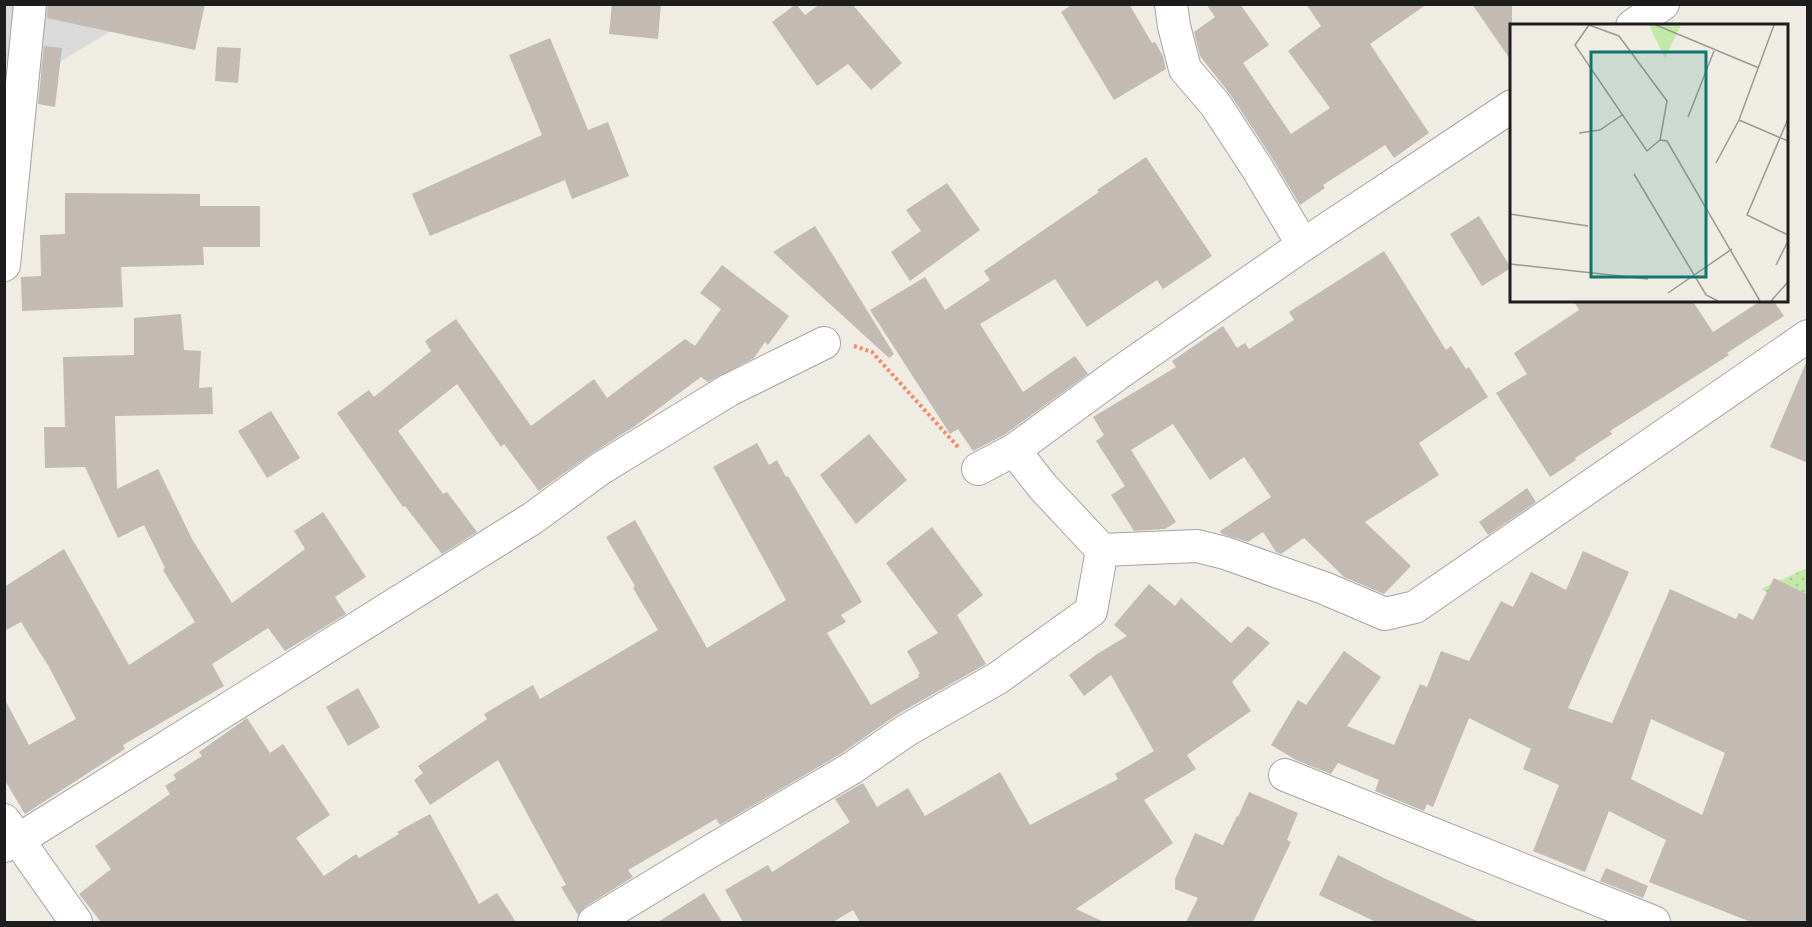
<svg xmlns="http://www.w3.org/2000/svg" width="1812" height="927" viewBox="0 0 1812 927" font-family="'Source Sans 3',sans-serif">
  <style>
    .residential { fill: #dbdada }
    .grass { fill: url(#grass-dots) }
    .building { fill: #c3bbb3; fill-rule: evenodd }
    .lines { fill: none; stroke-linecap: round; stroke-linejoin: round }
    .minor-casing { stroke: #a4a4a4; stroke-width: 34 }
    .path { stroke: #f9866a; stroke-width: 4; stroke-dasharray: 3 3; stroke-linecap: butt }
    .minor { stroke: #fff; stroke-width: 32 }
    .inset-road { fill: none; stroke: #9a9994; stroke-width: 1.5 }
    .view { fill: #0f766e; fill-opacity: 0.15; stroke: #0f766e; stroke-width: 3 }
    .inset-edge { fill: none; stroke: #1d1d1d; stroke-width: 3 }
  </style>
  <defs>
    <pattern id="grass-dots" width="8" height="8" patternUnits="userSpaceOnUse" patternTransform="scale(1.5)"><rect width="8" height="8" fill="#c2e9a9"/><path d="M2 2h.1M6 6h.1" fill="none" stroke="#a6c791" stroke-width="1.8" stroke-linecap="round"/></pattern>
  </defs>
  <rect width="100%" height="100%" fill="#eeece3"/>
  <!-- residential -->
  <path class="residential" d="M5 5H154L5 95Z"/>
  <!-- grass -->
  <path class="grass" d="M1807 568V613L1761 589Z"/>
  <!-- building -->
  <path class="building" d="M48 4H205L195 50 47 18Z
    M612 4H661L658 39 609 34Z
    M796 4 805 15 820 4H852L902 63 871 90 848 64 817 86 772 22Z
    M1073 4H1129L1152 43 1155 42 1163 56 1166 69 1114 100 1061 12Z
    M1206 4H1240L1269 45 1243 63 1291 134 1330 108 1288 51 1321 26 1306 4H1427L1370 44 1429 133 1394 158 1385 145 1323 185 1325 188 1300 205 1272 158 1230 94 1200 56 1194 32 1215 17Z
    M1472 4H1512V62Z
    M550 38 588 130 608 122 629 176 572 199 565 180 430 236 412 194 542 135 509 55Z
    M44 46 62 48 55 107 38 104Z
    M217 47 241 48 238 83 215 81Z
    M1146 157 1212 256 1163 289 1157 280 1087 327 1055 279 980 324 1023 392 1075 356 1088 374 1004 435 973 451 958 429 950 434 870 310 925 277 945 310 990 280 984 271 1099 192 1097 190Z
    M947 183 980 230 910 281 891 252 921 231 906 210Z
    M65 193 200 194V206H260V247H203L204 265 121 267 123 307 22 311 21 277 41 276 40 235 65 234Z
    M1479 216 1511 268 1482 286 1450 234Z
    M815 226 894 354 889 358 773 252Z
    M1384 251 1446 350 1451 346 1466 369 1469 367 1488 397 1419 443 1439 475 1365 522 1411 566 1384 594 1344 577 1304 538 1281 554 1276 552 1263 532 1248 542 1222 534 1220 531 1271 497 1244 457 1210 480 1173 424 1131 450 1176 522 1165 529 1134 531 1111 495 1125 486 1096 441 1104 435 1093 417 1176 367 1172 361 1223 326 1237 348 1245 343 1249 349 1294 320 1289 312Z
    M722 265 789 316 768 345 765 342 754 358 708 382 701 377 635 426 591 454 539 491 504 444 501 447 457 384 398 431 443 494 447 492 477 532 442 554 405 506 403 507 337 413 369 390 374 397 431 351 425 341 456 319 531 426 594 379 607 398 685 339 695 346 721 309 700 293Z
    M1573 300H1692L1713 332 1762 300H1773L1784 316 1727 353 1729 355 1610 431 1612 434 1575 458 1576 460 1550 477 1496 393 1527 374 1514 353 1579 310Z
    M181 314 184 350 201 351 199 388 212 387 213 414 115 416 117 489 158 469 192 539 232 603 305 549 294 531 323 512 366 577 335 597 346 614 285 651 268 628 212 664 224 686 123 745 125 749 25 814 4 779V698L29 745 76 719 49 667 21 622 4 631V587L64 549 129 665 195 622 163 570 165 568 144 525 118 538 85 467 45 468 44 427H65L63 357 134 355V318Z
    M1808 358V463L1770 447Z
    M271 411 300 458 267 478 238 431Z
    M869 434 907 480 856 524 820 475Z
    M757 443 769 465 777 460 786 477 788 476 862 602 841 615 846 622 827 633 871 705 919 677 918 674H920L907 651 938 633 886 563 932 527 983 595 957 615 986 664 898 714 842 753 720 825 716 819 628 870 633 877 585 907 578 915 561 887 566 885 498 760 430 805 414 780 423 773 418 766 487 719 484 714 533 685 540 699 658 630 633 588 635 586 606 537 635 520 707 648 786 600 713 467Z
    M1527 488 1536 502 1488 535 1479 522Z
    M1583 551 1629 572 1568 708 1612 723 1670 589 1736 619 1739 613 1753 620 1774 578 1808 595V922H1751L1649 882 1666 840 1609 811 1585 872 1533 851 1559 785 1523 769 1531 749 1469 718 1433 807 1427 804 1424 811 1375 791 1379 780 1338 763 1331 774 1296 760 1271 745 1298 700 1306 705 1344 651 1381 677 1347 726 1394 745 1420 684 1427 687 1441 651 1469 661 1501 601 1513 607 1531 572 1566 590ZM1651 719 1725 753 1702 815 1631 779Z
    M1149 584 1175 606 1181 598 1231 643 1248 626 1270 643 1232 682 1251 711 1187 755 1196 769 1144 800 1173 843 1076 909 1104 922H860L853 910 833 922H743L725 890 768 865 772 872 850 822 835 799 863 783 877 807 908 788 925 816 1000 772 1030 825 1118 779 1115 774 1154 751 1111 675 1084 696 1069 675 1097 654 1127 636 1114 625Z
    M358 688 380 727 348 746 326 707Z
    M247 718 270 753 283 744 330 815 296 838 324 876 356 854 359 858 399 834 397 832 430 814 479 904 497 893 516 922H101L79 894 111 869 95 846 170 794 165 786 176 779 173 775 202 756 199 752Z
    M1249 792 1298 813 1287 840 1291 842 1253 922H1186L1198 898 1175 889V879L1195 833 1223 845 1237 816 1238 817Z
    M1338 855 1386 879 1479 922H1376L1319 895Z
    M1606 868 1648 886 1643 898 1600 881Z
    M704 893 722 922H658Z"/>
  <g class="lines">
    <!-- minor casing -->
    <g class="minor-casing">
      <path id="minor" d="M1171 4 1174 26 1185 69 1215 104 1257 168 1303 245
        M1632 26 1663 4
        M4 265 30 4
        M978 469 1014 450
        M1102 550 1197 546 1225 553 1324 588 1385 614 1415 607 1808 336
        M1285 775 1654 922
        M4 820 76 922
        M4 846 18 840 533 518 600 469 729 390 824 343
        M594 922 709 852 852 768 907 730 998 678 1091 611 1102 550 1043 487 1014 450 1119 373 1303 245 1512 106"/>
    </g>
    <!-- path -->
    <path class="path" d="M854 346 872 352 959 448"/>
    <!-- minor -->
    <use href="#minor" class="minor"/>
  </g>
  <!-- overview -->
  <g transform="translate(1510 24)">
    <rect width="278" height="278" fill="#eeece3"/>
    <path d="M139 1H171L155 34Z" fill="#c2e9a9"/>
    <path class="inset-road" d="M79 1 65 21 137 127 150 116 157 117 250 277M79 1 109 12 157 77 150 116M146 1 249 44M178 93 204 27M278 95 237 191 278 211M229 96 278 117M69 109 90 106 112 91M206 139 229 96 264 1M124 150 196 271 208 277M0 190 78 202M0 240 138 255M266 241 277 219M158 269 222 225M261 277 278 258"/>
    <path class="view" d="M81 28H196V253H81Z"/>
    <rect width="278" height="278" class="inset-edge"/>
  </g>
  <!-- border -->
  <rect width="1812" height="927" fill="none" stroke="#1d1d1d" stroke-width="12"/>
</svg>
